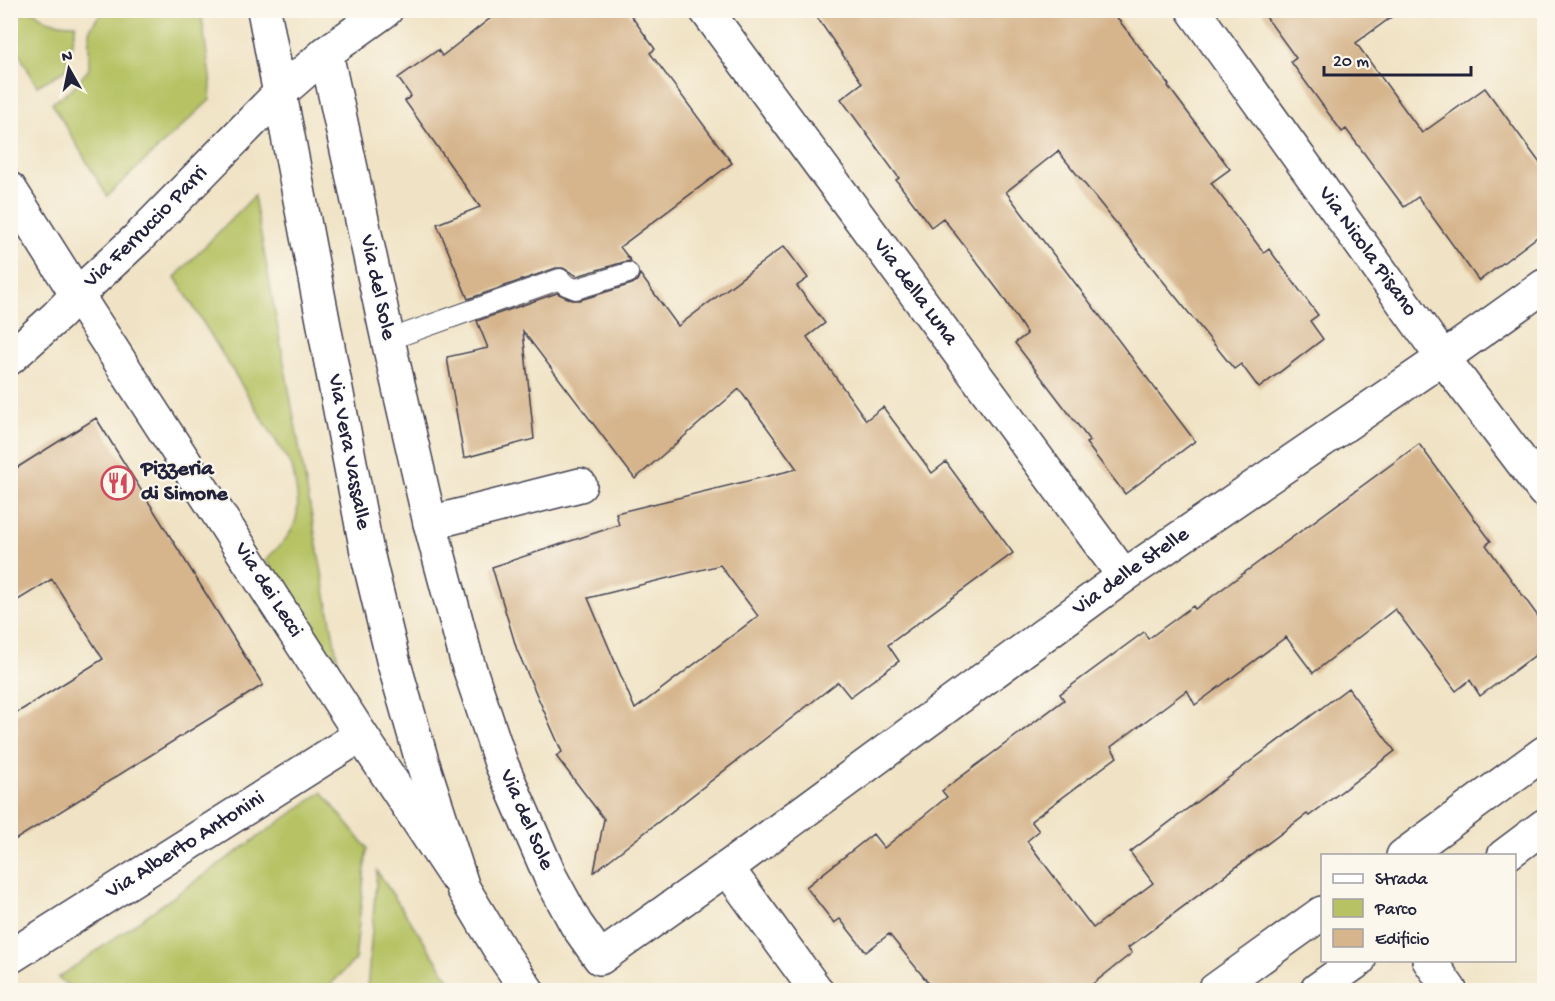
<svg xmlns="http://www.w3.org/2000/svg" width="1555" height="1001" viewBox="0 0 1555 1001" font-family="'Gochi Hand',sans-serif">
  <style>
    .green { fill: #b6c263; stroke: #6c724f; stroke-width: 1.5 }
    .building { fill: #d6b58d; fill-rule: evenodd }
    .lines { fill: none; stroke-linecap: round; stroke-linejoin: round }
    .service-casing { stroke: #413f50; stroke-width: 22 }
    .minor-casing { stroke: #413f50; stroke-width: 36 }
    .tertiary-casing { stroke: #413f50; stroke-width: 36 }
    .service { stroke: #fff; stroke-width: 20 }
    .minor { stroke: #fff; stroke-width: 33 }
    .tertiary { stroke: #fff; stroke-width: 33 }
    .labels { text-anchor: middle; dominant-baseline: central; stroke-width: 4.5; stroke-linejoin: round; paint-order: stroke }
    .street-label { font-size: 22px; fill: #22223b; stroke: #fbf7ec }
    .poi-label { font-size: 22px; font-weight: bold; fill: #22223b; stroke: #fbf7ec; text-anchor: start }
  </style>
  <rect width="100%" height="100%" fill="#fbf7ec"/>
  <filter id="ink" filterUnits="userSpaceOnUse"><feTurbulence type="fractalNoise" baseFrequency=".0167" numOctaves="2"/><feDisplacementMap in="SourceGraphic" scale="12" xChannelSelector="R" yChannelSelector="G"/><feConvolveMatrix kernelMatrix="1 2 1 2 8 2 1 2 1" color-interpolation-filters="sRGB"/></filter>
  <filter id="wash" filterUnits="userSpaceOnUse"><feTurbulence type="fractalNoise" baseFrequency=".008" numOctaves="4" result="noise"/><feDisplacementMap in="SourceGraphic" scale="24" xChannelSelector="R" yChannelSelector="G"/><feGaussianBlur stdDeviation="1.35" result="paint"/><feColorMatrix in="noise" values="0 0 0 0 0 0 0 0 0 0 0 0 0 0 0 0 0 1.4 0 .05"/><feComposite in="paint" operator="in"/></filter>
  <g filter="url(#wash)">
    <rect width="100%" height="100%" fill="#f0e3c5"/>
    <!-- green -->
    <path class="green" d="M10 11H34C45 23 62 24 76 24L66 70 37 86 11 39Z
      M107 11H201L211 84 210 100 107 196 52 103 71 90 89 69V31L97 18Z
      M254 196 341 678 266 560C274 551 285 542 291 531 303 511 296 488 292 467L175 277Z
      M322 792 367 848 355 960 325 990H74L58 978Z
      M377 871 453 985 447 990H367Z"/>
    <g id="blocks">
      <!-- building -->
      <path class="building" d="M501 10H627L655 49 650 53 732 163 620 247 631 261 624 262 577 276 563 268H556L468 299 437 224 480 207 405 101 411 96 398 78 438 50 442 56Z
        M812 10H1111L1169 85 1168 86 1230 169 1211 183 1264 253 1269 249 1318 315 1310 321 1323 339 1259 388 1241 364 1234 369 1058 151 1006 192 1195 441 1125 494 1086 443 1090 441 1015 343 1027 334 1001 294 943 218 931 227 896 180 899 178 841 99 862 83Z
        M1261 10H1401L1356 43 1422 133 1485 88 1545 170V231L1479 281 1418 197 1404 207 1346 129 1342 132 1291 62 1296 58Z
        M784 246 808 278 797 286 825 323 807 337 866 420 883 407 932 473 946 462 1013 553 888 645 899 661 850 697 838 682 594 872 604 819 556 756 562 752 517 650 492 567 619 525 616 513 797 469 739 389 635 479 523 331 534 439 464 458 447 357 488 348 477 321 557 293 572 300H580L632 284 637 281 640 274 678 326ZM720 565 758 616 635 709 588 598Z
        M96 418 263 685 10 843V717L103 659 52 579 10 605V472Z
        M1419 444 1491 541 1486 545 1545 626V648L1480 696 1470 680 1456 691 1395 609 1313 673 1286 637 1195 705 1187 690 1111 747 1117 757 1031 821 1039 831 1027 841 1093 928 1153 883 1130 852 1348 688 1395 751 1309 816 1307 814 1128 948 1132 953 1085 990H934L889 934 866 952 840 919 834 923 806 887 873 834 884 848 947 797 942 791 1064 700 1060 694 1144 632 1148 639 1193 606 1195 609Z"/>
    </g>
  </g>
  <g filter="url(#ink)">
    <use href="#blocks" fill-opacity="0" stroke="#413f50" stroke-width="1.5"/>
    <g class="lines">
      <!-- service casing -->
      <g class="service-casing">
        <path id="service" d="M388 340 560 279 566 285 576 289 628 273"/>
      </g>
      <!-- minor casing -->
      <g class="minor-casing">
        <g id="minor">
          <path id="s1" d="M706 10 1124 576"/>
          <path id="s2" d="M1193 10 1443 358 1544 491"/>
          <path id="s3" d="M326 53 388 340 430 523 467 661 501 763 550 876 576 924 600 958 727 868 1124 576 1443 358 1544 286"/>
          <path id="s4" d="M10 189 77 295 361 735 454 875"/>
          <path id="s5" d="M10 358 57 316 77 295 138 238 279 94 326 53 386 10"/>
          <path d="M430 523 580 485"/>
          <path d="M1403 856 1544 753"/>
          <path d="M1504 856 1544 826"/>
          <path d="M727 868 816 990"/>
          <path id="s6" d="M10 957 361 735"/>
          <path d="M1429 960 1450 990"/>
          <path d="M1215 990 1322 913"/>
          <path d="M1317 990 1359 960"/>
        </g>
      </g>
      <!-- tertiary casing -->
      <g class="tertiary-casing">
        <g id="tertiary">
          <path id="s7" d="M264 10 367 552 393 660 422 761 463 888 502 953 527 990"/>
        </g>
      </g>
      <!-- service -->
      <use href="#service" class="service"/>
      <!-- minor -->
      <use href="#minor" class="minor"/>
      <!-- tertiary -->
      <use href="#tertiary" class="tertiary"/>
    </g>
  </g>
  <!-- icons -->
  <defs>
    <g id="restaurant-ring" transform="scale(1.725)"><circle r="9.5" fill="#fbf7ec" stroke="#d1495b" stroke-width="1.5"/><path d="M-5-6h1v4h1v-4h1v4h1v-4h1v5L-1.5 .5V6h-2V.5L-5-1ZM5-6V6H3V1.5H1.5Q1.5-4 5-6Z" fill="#d1495b"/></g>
  </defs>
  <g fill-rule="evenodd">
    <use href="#restaurant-ring" x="118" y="483"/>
  </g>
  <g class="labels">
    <!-- street labels -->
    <g class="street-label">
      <text stroke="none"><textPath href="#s5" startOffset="189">Via Ferruccio Parri</textPath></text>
      <text stroke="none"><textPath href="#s2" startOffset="298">Via Nicola Pisano</textPath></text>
      <text stroke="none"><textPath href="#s3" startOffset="240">Via del Sole</textPath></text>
      <text stroke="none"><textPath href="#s1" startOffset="351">Via della Luna</textPath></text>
      <text stroke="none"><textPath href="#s7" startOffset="450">Via Vera Vassalle</textPath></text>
      <text stroke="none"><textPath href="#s3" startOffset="1608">Via delle Stelle</textPath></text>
      <text stroke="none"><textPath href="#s4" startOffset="477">Via dei Lecci</textPath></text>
      <text stroke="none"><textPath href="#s3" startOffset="794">Via del Sole</textPath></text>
      <text stroke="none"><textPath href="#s6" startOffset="208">Via Alberto Antonini</textPath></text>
    </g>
    <!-- poi labels -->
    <g class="poi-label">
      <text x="141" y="470">Pizzeria<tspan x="141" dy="25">di Simone</tspan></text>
    </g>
  </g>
  <!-- margin -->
  <rect width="1555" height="1001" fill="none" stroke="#fbf7ec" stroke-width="36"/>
  <!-- legend -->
  <rect x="1321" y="854" width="195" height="108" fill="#fbf7ec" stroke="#a4a2a5" stroke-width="1.5"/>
  <rect x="1333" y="874" width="30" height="9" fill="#ffffff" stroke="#a4a2a5" stroke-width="1.5"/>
  <text x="1375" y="884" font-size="18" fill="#22223b">Strada</text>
  <rect x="1333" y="899" width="30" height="18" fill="#b6c263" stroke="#a4a2a5" stroke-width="1.5"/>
  <text x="1375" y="914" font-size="18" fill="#22223b">Parco</text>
  <rect x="1333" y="929" width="30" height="18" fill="#d6b58d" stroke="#a4a2a5" stroke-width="1.5"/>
  <text x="1375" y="944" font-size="18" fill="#22223b">Edificio</text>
  <!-- north arrow -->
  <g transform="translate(69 69) rotate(351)" stroke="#fbf7ec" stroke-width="4.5" paint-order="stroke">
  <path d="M0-4.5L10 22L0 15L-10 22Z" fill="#22223b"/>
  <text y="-9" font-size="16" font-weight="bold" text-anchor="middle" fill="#22223b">N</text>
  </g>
  <!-- scale -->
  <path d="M1324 66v9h147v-9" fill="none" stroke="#22223b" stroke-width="3"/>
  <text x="1333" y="66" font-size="18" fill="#22223b" stroke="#fbf7ec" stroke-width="4.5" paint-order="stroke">20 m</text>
</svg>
